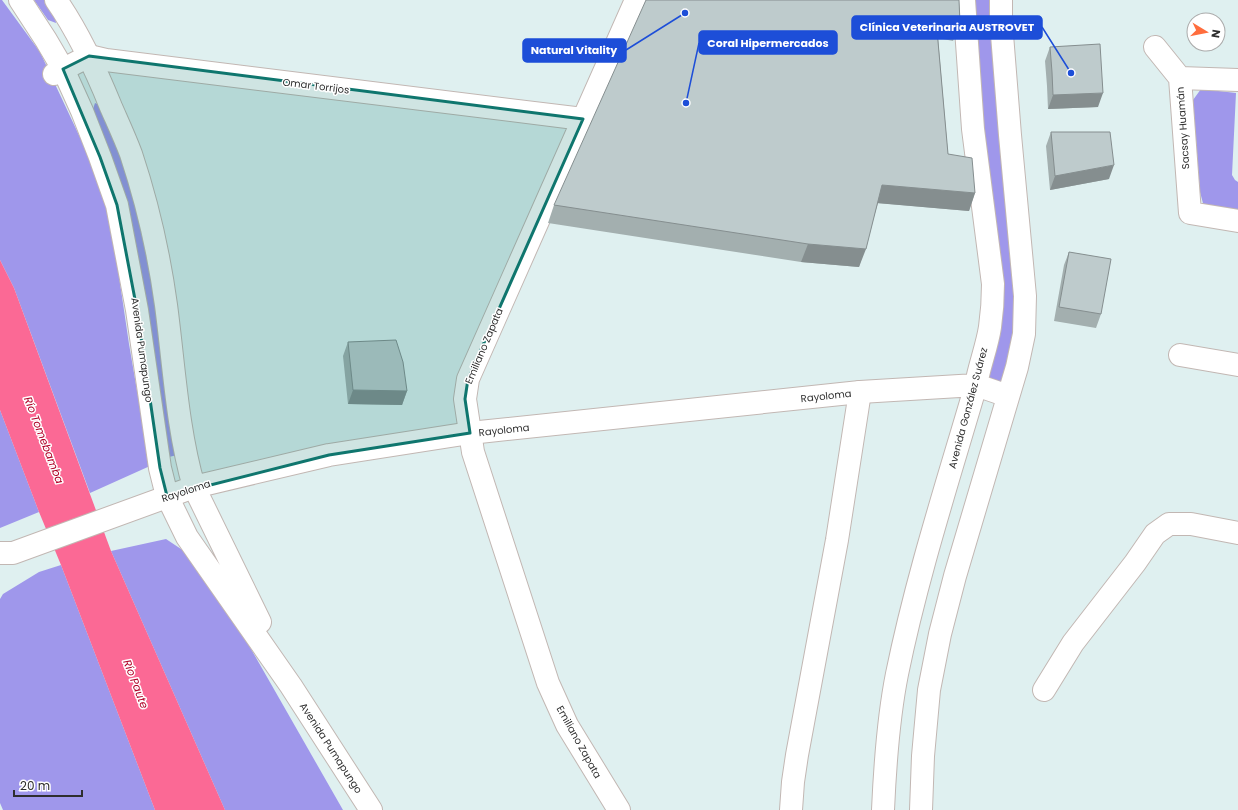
<svg xmlns="http://www.w3.org/2000/svg" width="1238" height="810" viewBox="0 0 1238 810" font-family="Poppins,sans-serif">
  <style>
    .green { fill: #9f97eb }
    .water { fill: #fb6995 }
    .lines { fill: none; stroke-linecap: round; stroke-linejoin: round }
    .minor-casing { stroke: #c2b7b3; stroke-width: 24 }
    .secondary-casing { stroke: #c2b7b3; stroke-width: 24 }
    .minor { stroke: #fff; stroke-width: 22 }
    .secondary { stroke: #fff; stroke-width: 22 }
    .wall { fill: #a3afaf }
    .shaded-wall { fill: #858e8f }
    .building { fill: #becbcc; stroke: #858e8f }
    .marked { fill: #0f766e; fill-opacity: 0.2; stroke: #0f766e; stroke-width: 3; stroke-linejoin: round }
    .labels { text-anchor: middle; dominant-baseline: central; stroke-width: 3; stroke-linejoin: round; paint-order: stroke }
    .street-label { font-size: 10px; fill: #2e2e2e; stroke: #fff }
    .water-label { font-size: 11px; font-style: italic; fill: #af0027; stroke: #fff }
    .leader { fill: none; stroke: #1d4ed8; stroke-width: 1.5 }
    .callout-dot { fill: #1d4ed8; stroke: #fff; stroke-width: 1.5 }
    .callout { fill: #1d4ed8; stroke: #1d4ed8; stroke-width: 1.5 }
    .callout-label { font-size: 11px; text-anchor: middle; font-weight: bold; fill: #fff }
  </style>
  <rect width="100%" height="100%" fill="#dff0f0"/>
  <!-- green -->
  <path class="green" d="M0 0H2L40 52 107 195 129 344 150 466 90 493 14 288 0 260Z
    M34 0H44L55 15 56 23 48 20Z
    M964 0H1001L1025 296 1008 396 976 385 990 328Z
    M1201 89 1236 93 1232 175 1235 180 1238 182V213L1204 207 1200 192 1193 100Z
    M95 103 102 106C109 124 117 142 122 160 152 256 163 356 177 455L165 458 112 161 93 109Z
    M0 410 39 512 0 528Z
    M166 539 184 551 243 635 343 810H225L111 551Z
    M61 565 155 810H3L0 803V599L3 594 39 572Z"/>
  <!-- water -->
  <path class="water" d="M0 260 14 288 111 551 225 810H155L61 565 39 512 0 410Z"/>
  <g class="lines">
    <!-- minor casing -->
    <g class="minor-casing">
      <path id="minor" d="M1155 47 1180 78
        M54 74 89 56 106 60 583 119
        M1238 80 1180 78 1190 213 1238 221
        M1180 355 1238 365
        M194 487 260 622
        M167 496 187 537 291 686 371 810
        M1044 690 1073 643 1135 563 1155 534 1169 524H1191L1238 533
        M619 810 567 725 548 683 473 452 465 399 468 379 636 0
        M791 810 793 782 797 755 837 540 860 392"/>
    </g>
    <!-- secondary casing -->
    <g class="secondary-casing">
      <path id="secondary" d="M20 0 46 40 63 69 82 111 100 157 117 205 137 310 160 468 167 496
        M56 0C79 33 96 70 111 107 118 123 125 138 131 154 147 202 159 254 166 305 174 365 177 428 194 487
        M0 553H13L194 487 329 455 470 433 860 392 976 385 1008 396
        M883 810C885 765 888 719 897 674 917 576 948 481 976 385 979 366 987 347 990 327 992 313 993 298 993 284L973 129 964 0
        M921 810 923 756 929 690 940 634 955 576 1017 367 1024 334 1025 296 1010 135 1001 22V0"/>
    </g>
    <!-- minor -->
    <use href="#minor" class="minor"/>
    <!-- secondary -->
    <use href="#secondary" class="secondary"/>
  </g>
  <!-- wall -->
  <path class="wall" d="M959 0 960 23 953 41 938 38 948 154 975 193 969 211 878 203 859 267 801 262 548 223 554 205Z
    M1050 47 1098 107 1048 109 1047 86 1045 61Z
    M1051 132 1109 179 1050 190 1046 146Z
    M1069 252 1101 314 1096 328 1054 321 1064 265Z
    M348 342 407 391 402 405 348 404 343 356Z"/>
  <!-- shaded-wall -->
  <path class="shaded-wall" d="M1103 93 1098 107 1048 109 1053 95Z
    M1114 165 1109 179 1050 190 1055 176Z
    M882 185 975 193 969 211 876 203Z
    M808 244 866 249 859 267 801 262Z
    M353 390 407 391 402 405 348 404Z"/>
  <!-- building -->
  <path class="building" d="M646 0H959L960 23 936 19 948 154 972 158 975 193 882 185 866 249 808 244 554 205Z
    M1100 44 1103 93 1053 95 1052 72 1050 47Z
    M1051 132H1110L1114 165 1055 176Z
    M1069 252 1111 259 1101 314 1059 307Z
    M396 340 403 362 407 391 353 390 348 342Z"/>
  <!-- marked area -->
  <path class="marked" d="M89 56 583 119 468 379 465 399 470 433 329 455 167 496 160 468 137 310 117 205 100 157 63 69Z"/>
  <g class="labels">
    <!-- street labels -->
    <g class="street-label">
      <text transform="translate(316 86) rotate(7)">Omar Torrijos</text>
      <text transform="translate(1183 128) rotate(-94)">Sacsay Huamán</text>
      <text transform="translate(484 346) rotate(-67)">Emiliano Zapata</text>
      <text transform="translate(142 350) rotate(82)">Avenida Pumapungo</text>
      <text transform="translate(826 396) rotate(-6)">Rayoloma</text>
      <text transform="translate(968 408) rotate(-75)">Avenida González Suárez</text>
      <text transform="translate(504 430) rotate(-6)">Rayoloma</text>
      <text transform="translate(186 491) rotate(-18)">Rayoloma</text>
      <text transform="translate(579 742) rotate(61)">Emiliano Zapata</text>
      <text transform="translate(331 748) rotate(57)">Avenida Pumapungo</text>
    </g>
    <!-- water labels -->
    <g class="water-label">
      <text transform="translate(44 440) rotate(69)">Río Tomebamba</text>
      <text transform="translate(136 684) rotate(69)">Río Paute</text>
    </g>
  </g>
  <!-- callouts -->
  <path class="leader" d="M1071 73L1042 27M686 103L699 43M685 13L626 50"/>
  <g class="callout-dot">
    <circle cx="1071" cy="73" r="4"/>
    <circle cx="686" cy="103" r="4"/>
    <circle cx="685" cy="13" r="4"/>
  </g>
  <g class="callout">
    <rect x="852" y="16" width="190" height="23" rx="4"/>
    <rect x="699" y="31" width="138" height="23" rx="4"/>
    <rect x="523" y="39" width="103" height="23" rx="4"/>
  </g>
  <g class="callout-label">
    <text x="947" y="31">Clínica Veterinaria AUSTROVET</text>
    <text x="768" y="47">Coral Hipermercados</text>
    <text x="574" y="54">Natural Vitality</text>
  </g>
  <!-- north arrow -->
  <g transform="translate(1206 32) rotate(100)"><circle r="19" fill="#ffffff" stroke="#ababab"/>
  <path d="M0-3L7 15L0 10L-7 15Z" fill="#ff6d3d"/>
  <text y="-6" font-size="11" font-weight="bold" text-anchor="middle" fill="#2e2e2e">N</text>
  </g>
  <!-- scale -->
  <path d="M14 790v6h68v-6" fill="none" stroke="#2e2e2e" stroke-width="2"/>
  <text x="20" y="790" font-size="12" fill="#2e2e2e" stroke="#ffffff" stroke-width="3" paint-order="stroke">20 m</text>
</svg>
